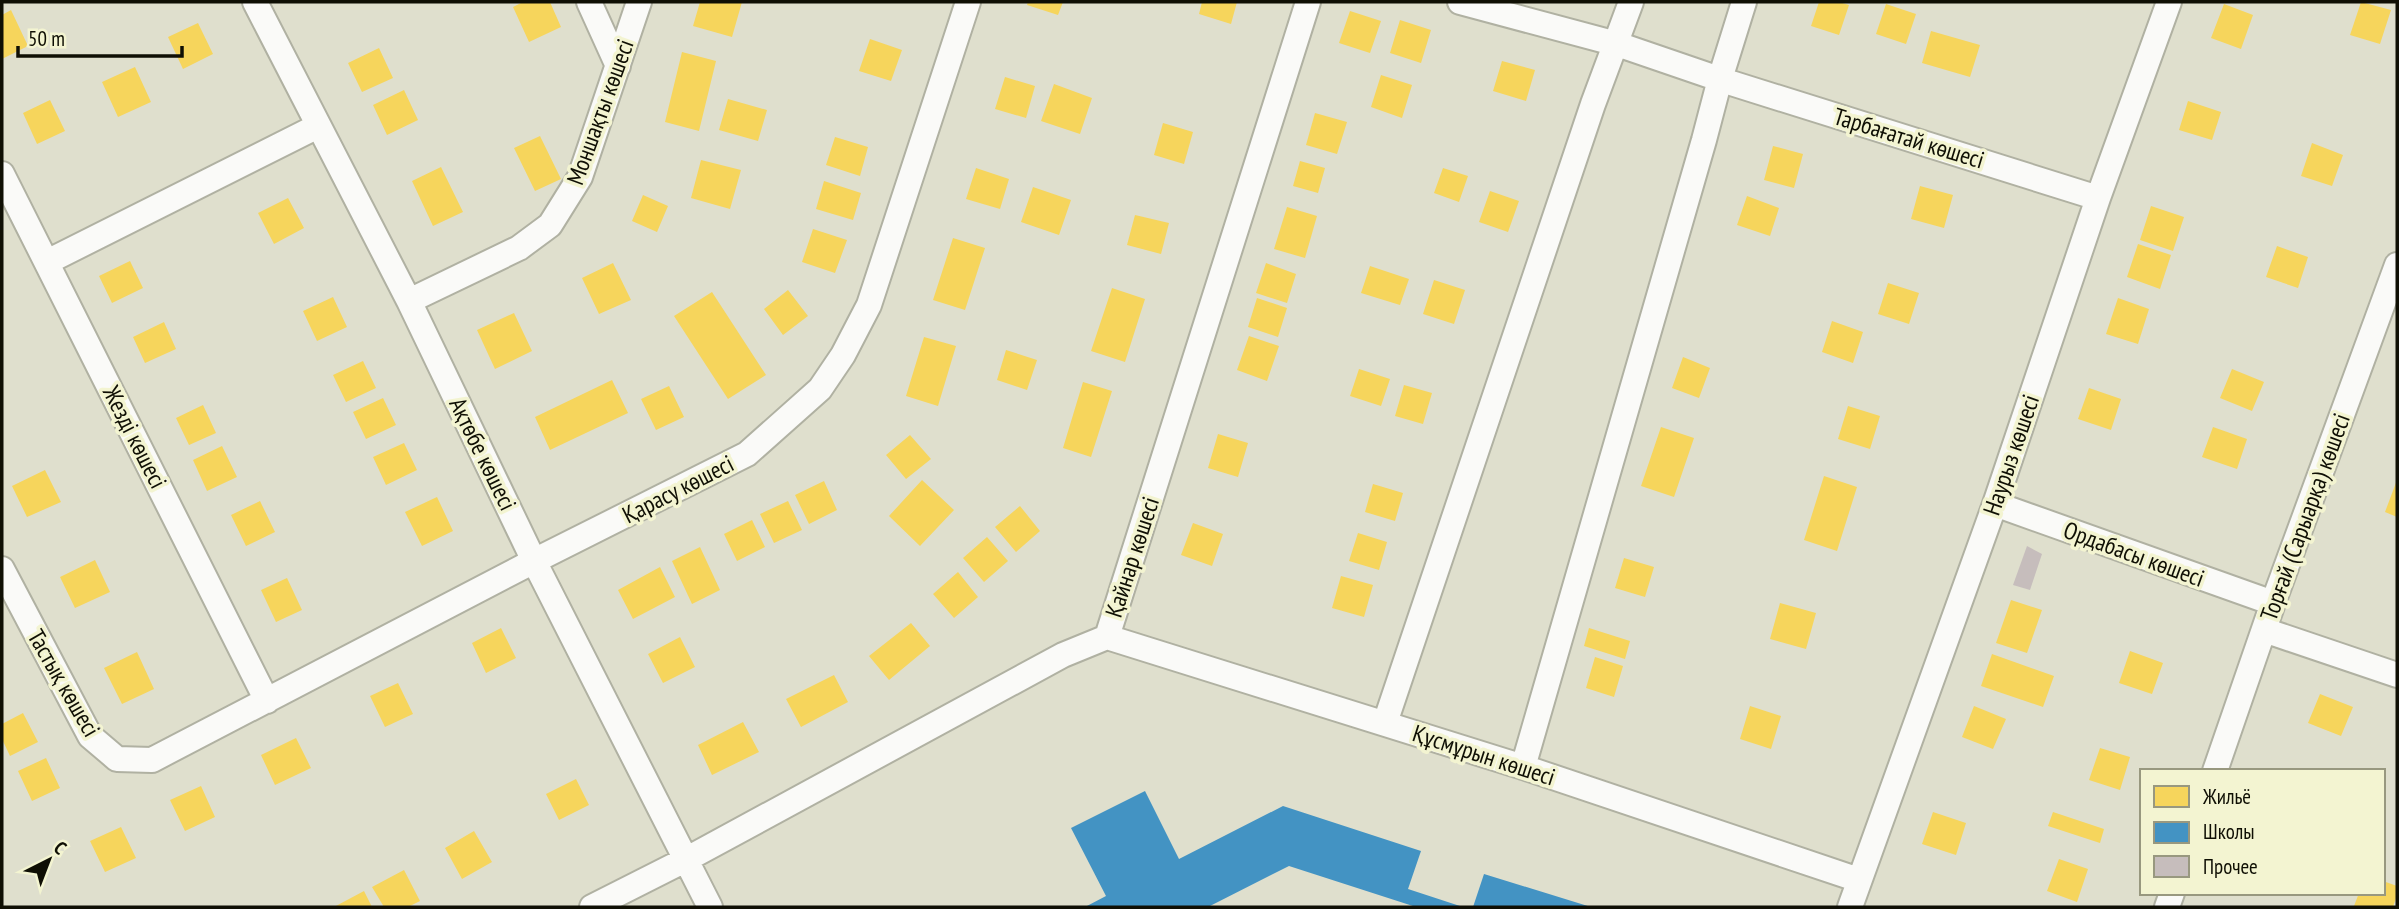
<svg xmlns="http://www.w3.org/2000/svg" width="2399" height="909" viewBox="0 0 2399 909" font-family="'PT Sans Narrow',sans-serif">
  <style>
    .homes { fill: #f6d55c }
    .schools { fill: #4393c3 }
    .building { fill: #c6bdbc }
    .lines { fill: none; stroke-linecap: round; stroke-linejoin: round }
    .minor-casing { stroke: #b0b1a2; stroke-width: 28 }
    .minor { stroke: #fafaf8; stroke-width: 24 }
    .labels { text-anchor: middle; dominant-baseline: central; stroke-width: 7; stroke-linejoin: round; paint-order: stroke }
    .street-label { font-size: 24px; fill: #0f0f04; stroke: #f3f4d1 }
  </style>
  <rect width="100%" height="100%" fill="#dfdfcd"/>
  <!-- homes -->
  <path class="homes" d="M523 2H550L561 27 529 42 513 7Z
    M700 2H742L732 37 693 26Z
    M1028 2H1063L1058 15 1027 5Z
    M1202 2H1237L1231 24 1199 14Z
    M1819 2H1839L1849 5 1839 35 1811 26Z
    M2361 2 2391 10 2380 44 2350 35Z
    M1886 4 1916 14 1906 44 1876 34Z
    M2224 4 2253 15 2241 49 2211 38Z
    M11 10 28 46 2 59V15Z
    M1350 11 1381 21 1370 53 1339 43Z
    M1400 20 1431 30 1421 63 1390 53Z
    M198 23 213 54 183 69 168 37Z
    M1931 31 1980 45 1970 77 1922 63Z
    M870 39 902 50 891 81 859 71Z
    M379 48 393 78 362 92 348 63Z
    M682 52 716 61 699 131 665 122Z
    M1502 61 1535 70 1526 101 1493 91Z
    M135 67 151 102 118 117 102 82Z
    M1381 75 1412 85 1402 118 1371 107Z
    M1005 77 1035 86 1026 118 995 109Z
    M1054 84 1092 98 1080 134 1041 121Z
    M404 90 418 120 387 135 373 105Z
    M728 99 767 110 758 141 719 130Z
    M50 100 65 131 37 144 23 113Z
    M2188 101 2221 112 2212 140 2179 130Z
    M1315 113 1347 122 1337 154 1306 145Z
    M1163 123 1193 132 1184 164 1154 155Z
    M540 136 561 179 535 191 514 148Z
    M835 137 868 147 860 176 826 165Z
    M2312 143 2343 155 2332 186 2301 176Z
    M1773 146 1803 154 1794 188 1764 180Z
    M701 160 741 170 730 209 691 198Z
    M1300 161 1325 168 1318 193 1293 186Z
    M441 167 463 212 433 226 412 181Z
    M976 168 1009 179 1000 209 966 199Z
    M1443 168 1468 176 1459 202 1434 193Z
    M824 181 861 193 853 220 816 209Z
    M1920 186 1953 195 1944 228 1911 219Z
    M1033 187 1071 200 1059 235 1021 222Z
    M1490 191 1519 201 1508 232 1479 222Z
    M643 195 668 206 657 232 632 221Z
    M1747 196 1779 208 1770 236 1737 225Z
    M288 198 304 228 274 244 258 213Z
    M2151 206 2184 217 2173 251 2140 240Z
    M1287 207 1317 216 1305 258 1274 249Z
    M1135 215 1169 223 1161 254 1127 245Z
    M813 229 847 240 835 273 802 262Z
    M953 238 985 248 965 310 933 300Z
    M2138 244 2171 255 2160 289 2127 277Z
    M2277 246 2308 257 2298 288 2266 277Z
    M130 261 143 288 112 303 99 276Z
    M613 263 631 300 599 314 582 278Z
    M1266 263 1296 274 1287 303 1256 293Z
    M1370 266 1409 279 1400 305 1361 293Z
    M1434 280 1465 290 1454 324 1423 314Z
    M1888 283 1919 293 1909 324 1878 314Z
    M1112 288 1145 299 1125 362 1091 351Z
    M788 290 808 316 783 335 764 309Z
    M712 292 766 375 728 399 674 316Z
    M333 297 347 327 317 341 303 311Z
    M1257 298 1287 308 1278 337 1248 327Z
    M2118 298 2149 309 2138 344 2106 334Z
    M514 313 532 351 495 369 477 330Z
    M1832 321 1863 332 1853 363 1822 352Z
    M164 322 176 349 145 363 133 337Z
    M1249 336 1279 346 1267 381 1237 370Z
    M924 337 956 346 938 406 906 396Z
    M1006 350 1037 360 1027 390 997 380Z
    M1683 357 1710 368 1699 398 1672 388Z
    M363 361 376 388 346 402 333 375Z
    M1359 369 1390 379 1381 406 1350 396Z
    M2232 369 2264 382 2252 411 2220 398Z
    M612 380 628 413 550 450 535 417Z
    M1083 382 1112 391 1091 457 1063 448Z
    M1404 385 1432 393 1423 424 1395 416Z
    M669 386 684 417 656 430 641 399Z
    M2089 388 2121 399 2111 430 2078 419Z
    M383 398 396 425 366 439 353 412Z
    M203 405 216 433 189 445 176 418Z
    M1848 406 1880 416 1870 449 1838 439Z
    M1661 427 1694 438 1674 497 1641 486Z
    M2213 427 2247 439 2237 469 2202 457Z
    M1218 434 1248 443 1238 477 1208 468Z
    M910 435 931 459 906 479 886 455Z
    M404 443 417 470 386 485 373 457Z
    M222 446 237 477 207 491 193 460Z
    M45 470 61 502 27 517 12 486Z
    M1824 476 1857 487 1837 551 1804 540Z
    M922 480 954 510 920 546 889 516Z
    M2397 480V517L2385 512Z
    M824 481 837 510 809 524 795 495Z
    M1373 484 1403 493 1395 521 1365 512Z
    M437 497 453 531 422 546 405 512Z
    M260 501 275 532 246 546 231 515Z
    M788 501 802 530 774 543 760 514Z
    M1020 506 1040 531 1016 552 995 527Z
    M752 520 765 547 737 561 724 534Z
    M1193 523 1223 534 1212 566 1181 555Z
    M1358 533 1387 542 1379 570 1349 561Z
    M987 537 1008 561 984 582 963 558Z
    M700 547 720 590 692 604 672 561Z
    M1624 558 1654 567 1645 597 1615 588Z
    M95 560 110 592 75 608 60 577Z
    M660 567 675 597 633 619 618 590Z
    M958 572 978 597 954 618 933 594Z
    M1341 576 1373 585 1364 617 1332 608Z
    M287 578 302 610 276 622 261 590Z
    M2011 600 2042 610 2027 653 1996 643Z
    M1780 603 1816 613 1806 649 1770 639Z
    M911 623 930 646 889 680 869 656Z
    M501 628 516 658 486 673 472 643Z
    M1589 628 1630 641 1625 659 1584 646Z
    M680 637 695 667 663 683 648 654Z
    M2130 651 2163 663 2152 694 2119 683Z
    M137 652 154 689 122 704 104 668Z
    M1992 654 2054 676 2043 707 1981 686Z
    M1595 657 1623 666 1614 697 1586 688Z
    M834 675 848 702 801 727 786 699Z
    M398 683 413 714 385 727 370 696Z
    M2320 694 2353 707 2341 736 2308 723Z
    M1750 706 1781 716 1771 749 1740 739Z
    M1974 706 2006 719 1993 749 1962 737Z
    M23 713 38 742 10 756 2 739V724Z
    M743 722 759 752 712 775 698 745Z
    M296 738 311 768 275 785 261 755Z
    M2100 748 2130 757 2120 790 2089 780Z
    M46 758 60 788 32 801 18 771Z
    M576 779 589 805 559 820 546 794Z
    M201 786 215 817 185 831 170 800Z
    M1933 812 1966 823 1956 855 1922 844Z
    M2053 812 2104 829 2100 843 2048 826Z
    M121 827 136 858 105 872 90 841Z
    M474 831 492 862 462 879 445 848Z
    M2059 859 2088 869 2077 902 2047 891Z
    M404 870 420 901 408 907H384L372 887Z
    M2383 881 2397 886V895L2393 907 2354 906 2359 893H2383Z
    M364 891 372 907H334Z"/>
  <!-- schools -->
  <path class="schools" d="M1145 791 1179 859 1283 806 1421 851 1408 889 1463 907H1416L1289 866 1208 907H1085L1106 896 1071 828Z
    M1484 874 1591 907H1473Z"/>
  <!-- building -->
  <path class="building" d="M2027 546 2042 554 2030 590 2013 585Z"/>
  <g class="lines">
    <!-- minor casing -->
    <g class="minor-casing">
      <path id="minor" d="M255 2 409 301 534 561 710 907
        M589 2 618 66
        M1460 2 1617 44 1728 82 2098 198
        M2 174 267 701
        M47 262 318 126
        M409 301 519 248 550 225 580 177 639 2
        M1995 504 2273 603
        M2 569 90 736 117 759 152 760 534 561 747 454 820 389 843 355 869 305 968 2
        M2264 630 2397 675
        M1107 637 1523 767 1859 880
        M1385 723 1593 104 1631 2
        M1523 767 1704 140 1720 79 1744 2
        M2215 771 2273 603 2397 265
        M592 907 687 859 1063 655 1107 637 1308 2
        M1850 907 1995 504 2098 198 2169 2
        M2167 907 2172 893"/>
    </g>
    <!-- minor -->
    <use href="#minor" class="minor"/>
  </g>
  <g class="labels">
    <!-- street labels -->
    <g class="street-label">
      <text transform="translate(600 112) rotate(-70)">Моншақты көшесі</text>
      <text transform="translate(1909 138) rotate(17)">Тарбағатай көшесі</text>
      <text transform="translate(135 437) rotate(63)">Жезді көшесі</text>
      <text transform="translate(483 454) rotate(64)">Ақтөбе көшесі</text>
      <text transform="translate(2011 455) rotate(-71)">Наурыз көшесі</text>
      <text transform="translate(678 489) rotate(-27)">Қарасу көшесі</text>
      <text transform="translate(2305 517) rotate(-70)">Торғай (Сарыарқа) көшесі</text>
      <text transform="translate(2134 554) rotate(20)">Ордабасы көшесі</text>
      <text transform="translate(1132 557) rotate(-72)">Қайнар көшесі</text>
      <text transform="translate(64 683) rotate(60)">Тастық көшесі</text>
      <text transform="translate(1484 755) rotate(18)">Құсмұрын көшесі</text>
    </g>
  </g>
  <!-- border -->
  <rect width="2399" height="909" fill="none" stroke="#0f0f04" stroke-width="7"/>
  <!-- legend -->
  <rect x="2140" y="769" width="245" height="126" fill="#f3f4d1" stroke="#98987f" stroke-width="2"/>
  <rect x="2154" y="786" width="35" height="21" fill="#f6d55c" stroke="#98987f" stroke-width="2"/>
  <text x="2203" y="804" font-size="21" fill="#0f0f04">Жильё</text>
  <rect x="2154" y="822" width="35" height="21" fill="#4393c3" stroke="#98987f" stroke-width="2"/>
  <text x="2203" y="839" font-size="21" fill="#0f0f04">Школы</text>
  <rect x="2154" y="856" width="35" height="21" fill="#c6bdbc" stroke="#98987f" stroke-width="2"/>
  <text x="2203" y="874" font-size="21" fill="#0f0f04">Прочее</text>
  <!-- north arrow -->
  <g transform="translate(49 860) rotate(42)" stroke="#f3f4d1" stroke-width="5" paint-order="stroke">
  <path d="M0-5L12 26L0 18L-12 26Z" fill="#0f0f04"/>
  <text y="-10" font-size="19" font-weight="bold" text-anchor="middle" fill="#0f0f04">С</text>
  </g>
  <!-- scale -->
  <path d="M18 46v10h164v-10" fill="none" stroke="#0f0f04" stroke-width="3.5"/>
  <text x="28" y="46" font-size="21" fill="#0f0f04" stroke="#f3f4d1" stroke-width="5" paint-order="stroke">50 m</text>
</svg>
